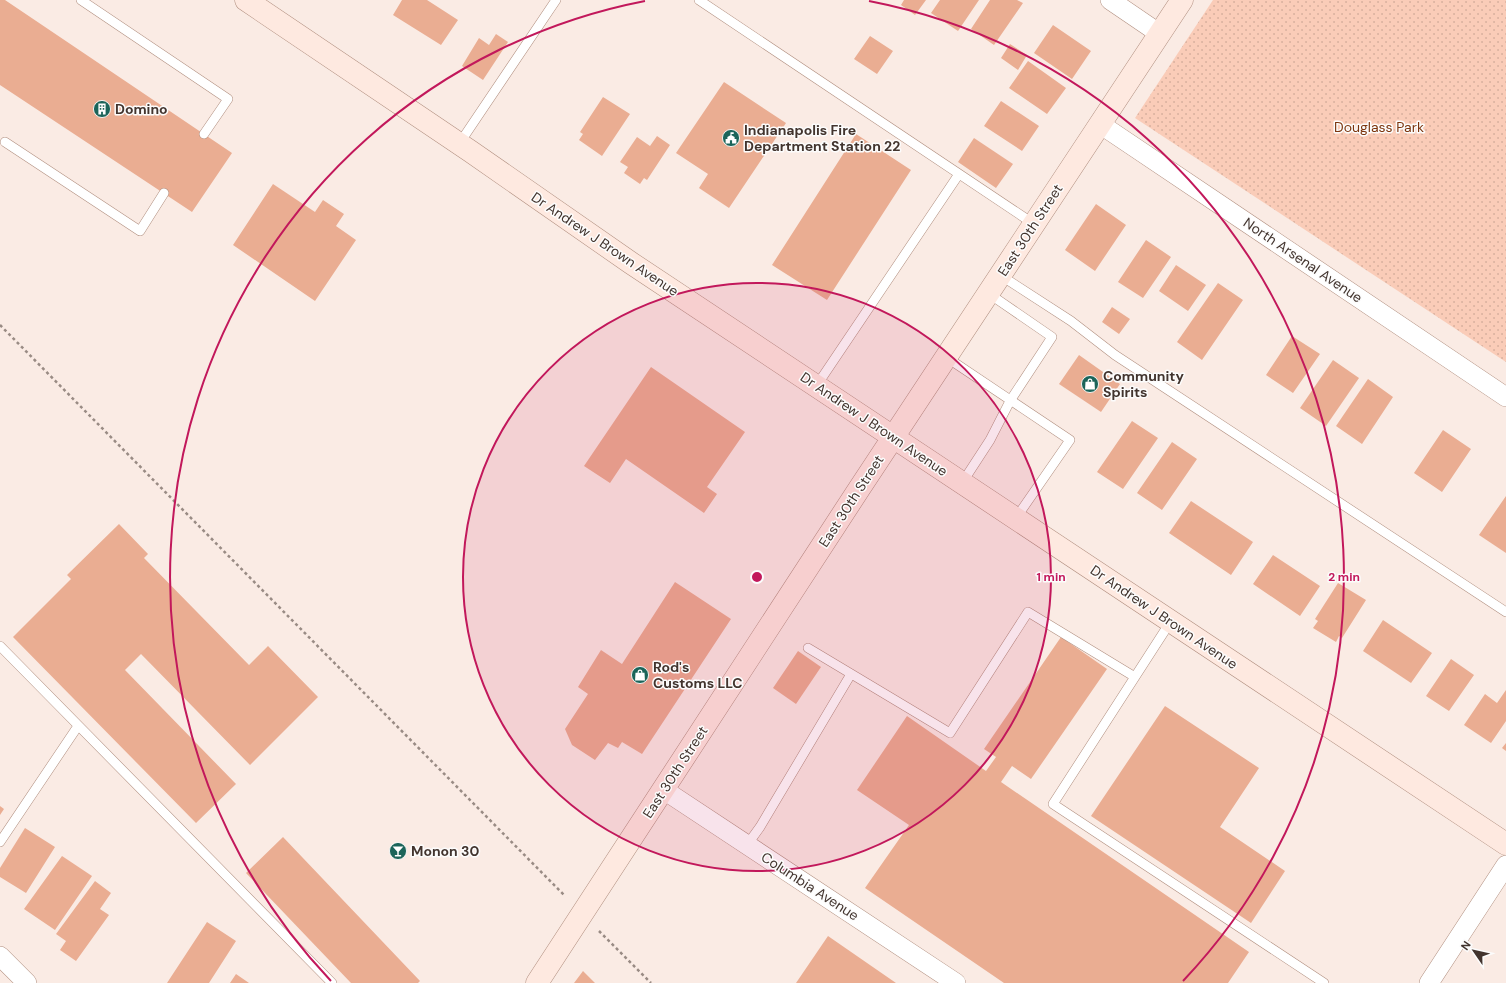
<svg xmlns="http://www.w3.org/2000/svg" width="1506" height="983" viewBox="0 0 1506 983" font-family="'DM Sans',sans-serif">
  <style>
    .park { fill: url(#park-dots) }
    .building { fill: #eaad92 }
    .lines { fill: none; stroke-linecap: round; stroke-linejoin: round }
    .lane-casing { stroke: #b08e7f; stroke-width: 10 }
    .street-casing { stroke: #b08e7f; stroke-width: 20 }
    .secondary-casing { stroke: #b08e7f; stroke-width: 23 }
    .path { stroke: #998b84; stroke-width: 2.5; stroke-dasharray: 3 3; stroke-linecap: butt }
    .lane { stroke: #fff; stroke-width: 9 }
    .street { stroke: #fff; stroke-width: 19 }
    .secondary { stroke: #fee9e0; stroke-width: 22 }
    .ring { fill: none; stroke: #c2185b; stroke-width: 2 }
    .labels { text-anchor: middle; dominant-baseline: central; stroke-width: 3; stroke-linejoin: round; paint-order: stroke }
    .poi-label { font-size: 14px; font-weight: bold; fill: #42342e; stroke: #fcfcfc; text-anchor: start }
    .park-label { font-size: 14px; fill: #7c350d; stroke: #fcfcfc }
    .street-label { font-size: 14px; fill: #42342e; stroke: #fcfcfc }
    .centre { fill: #c2185b; stroke: #fcfcfc; stroke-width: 2 }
    .ring-label { font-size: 12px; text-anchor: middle; font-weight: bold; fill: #c2185b; stroke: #fcfcfc; stroke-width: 3; stroke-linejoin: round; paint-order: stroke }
  </style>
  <defs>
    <pattern id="park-dots" width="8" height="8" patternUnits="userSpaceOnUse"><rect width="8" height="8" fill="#faccb8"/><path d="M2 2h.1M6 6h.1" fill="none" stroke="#d8b09e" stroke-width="1.8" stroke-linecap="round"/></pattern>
  </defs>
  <rect width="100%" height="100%" fill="#faebe4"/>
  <!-- park -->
  <path class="park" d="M1213 0H1506V362L1135 118Z"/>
  <!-- building -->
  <path class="building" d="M0 0H5L232 153 192 212 0 85Z
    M402 0H427L458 20 441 45 393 15Z
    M904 0H926L915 15 901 5Z
    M940 0H979L958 31 931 13Z
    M990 0H1017L1023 3 994 45 971 29Z
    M1053 25 1091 51 1072 79 1034 53Z
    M496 34 508 42 483 80 462 66 479 38 489 45Z
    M870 36 893 51 877 74 854 59Z
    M1010 44 1027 55 1018 70 1001 58Z
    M1028 61 1066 88 1047 114 1009 88Z
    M724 82 786 123 729 208 699 188 708 174 676 153Z
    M603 97 630 114 602 156 579 140 583 134 580 132Z
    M1001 101 1039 126 1022 151 984 126Z
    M856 134 911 170 827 300 772 265Z
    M657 136 670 145 647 180 644 178 640 184 624 173 628 167 620 162 637 137 650 146Z
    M974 138 1013 164 996 188 958 162Z
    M273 184 315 212 323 200 344 214 336 226 356 240 315 301 233 245Z
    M1096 204 1126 225 1095 271 1065 250Z
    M1146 240 1171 257 1143 298 1118 282Z
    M1176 265 1206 285 1188 311 1159 291Z
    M1218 283 1243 300 1202 360 1177 342Z
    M1112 307 1130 319 1119 334 1102 322Z
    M1292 336 1320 354 1293 393 1266 375Z
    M1079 355 1120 384 1101 412 1059 384Z
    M1333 360 1359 378 1326 426 1300 408Z
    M651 367 745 432 707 487 717 494 704 513 626 459 610 483 584 466Z
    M1368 379 1393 397 1362 444 1336 426Z
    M1132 421 1158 438 1123 489 1097 472Z
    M1443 430 1471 449 1442 492 1414 473Z
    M1172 442 1197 459 1162 510 1137 493Z
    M1506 496V553L1479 535Z
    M1191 501 1253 542 1231 575 1169 533Z
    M119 524 148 554 144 558 249 665 268 646 318 697 250 765 141 654 125 670 236 784 196 823 13 637 71 579 67 575Z
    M1273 555 1320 586 1300 616 1253 584Z
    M675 582 731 619 642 754 622 742 618 748 608 743 595 760 572 745 565 729 588 694 578 687 601 650 622 664Z
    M1338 583 1366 600 1342 638 1339 636 1336 642 1313 628 1318 621 1315 619Z
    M1383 620 1432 653 1411 683 1363 651Z
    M1061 637 1107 669 1031 779 1012 766 1001 782 1249 952 1228 983H1004L865 888 909 825 857 790 907 716 986 771 996 757 984 749Z
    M798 651 821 667 796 704 773 688Z
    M1451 659 1474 675 1449 711 1426 696Z
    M1506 690V721L1491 743 1464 725 1485 694 1497 703Z
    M1165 706 1259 768 1220 827 1285 871 1251 923 1091 816Z
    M1506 743V751L1502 748Z
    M0 806 4 809 0 815Z
    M25 828 55 847 26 893 0 877V868Z
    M283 837 420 981 418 983H351L246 873Z
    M62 856 92 876 55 930 24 909Z
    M95 881 111 893 100 909 109 915 76 961 60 950 66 941 56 934Z
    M207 922 236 941 209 983H167Z
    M828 936 896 983H796Z
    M583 971 595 983H574Z
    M236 974 249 983H230Z"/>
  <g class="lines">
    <!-- lane casing -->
    <g class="lane-casing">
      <path id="lane" d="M81 0 228 99 204 134
        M699 0 1034 224
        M5 142 140 231 164 193
        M459 144 556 0
        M1000 275 1071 321 1115 355 1506 612
        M946 357 1070 440 1016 518
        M817 385 959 174
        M962 483 990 440 1010 401 1052 337 988 293
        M1171 621 1053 804 1324 983
        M0 646 332 983
        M808 648 950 733 1028 612 1135 677
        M0 842 78 726
        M747 845 760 827 851 674"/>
    </g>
    <!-- street casing -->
    <g class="street-casing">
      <path id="street" d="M1110 0 1160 34
        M1100 124 1506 397
        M664 790 956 983
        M0 956 27 983
        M1429 983 1506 865"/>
    </g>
    <!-- secondary casing -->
    <g class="secondary-casing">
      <path id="secondary" d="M246 0 470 151 631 263 1506 844
        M537 983 859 489 1182 0"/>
    </g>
    <!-- path -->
    <path class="path" d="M0 325 565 896
      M599 931 651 983"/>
    <!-- lane -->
    <use href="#lane" class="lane"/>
    <!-- street -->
    <use href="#street" class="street"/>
    <!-- secondary -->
    <use href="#secondary" class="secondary"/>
  </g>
  <!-- distance rings -->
  <circle cx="757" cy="577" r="294" fill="#c2185b" fill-opacity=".12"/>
  <g class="ring">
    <circle cx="757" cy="577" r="294"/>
    <path d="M331 981A587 587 0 0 1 645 1M869 1A587 587 0 0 1 1183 981"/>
  </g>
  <!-- icons -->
  <defs>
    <g id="building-disc" transform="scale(0.9)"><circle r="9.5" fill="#1b6459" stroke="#fcfcfc"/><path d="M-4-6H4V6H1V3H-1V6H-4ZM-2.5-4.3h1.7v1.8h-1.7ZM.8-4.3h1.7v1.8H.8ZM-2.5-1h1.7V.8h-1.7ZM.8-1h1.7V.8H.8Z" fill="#fff"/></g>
    <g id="civic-disc" transform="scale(0.9)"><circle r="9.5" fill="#1b6459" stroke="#fcfcfc"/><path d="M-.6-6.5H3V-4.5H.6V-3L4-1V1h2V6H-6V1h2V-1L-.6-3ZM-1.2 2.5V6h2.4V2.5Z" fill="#fff"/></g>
    <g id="shop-disc" transform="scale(0.9)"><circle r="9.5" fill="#1b6459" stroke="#fcfcfc"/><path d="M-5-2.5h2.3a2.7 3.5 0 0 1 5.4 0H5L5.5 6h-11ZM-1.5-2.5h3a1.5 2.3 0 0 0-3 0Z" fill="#fff"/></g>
    <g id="bar-disc" transform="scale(0.9)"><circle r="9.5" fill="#1b6459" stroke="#fcfcfc"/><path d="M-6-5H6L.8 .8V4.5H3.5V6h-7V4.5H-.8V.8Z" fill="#fff"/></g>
  </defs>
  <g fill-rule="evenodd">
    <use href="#building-disc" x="102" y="109"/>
    <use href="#civic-disc" x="731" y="138"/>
    <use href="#shop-disc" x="1090" y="384"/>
    <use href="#shop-disc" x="640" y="675"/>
    <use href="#bar-disc" x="398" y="851"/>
  </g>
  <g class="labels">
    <!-- poi labels -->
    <g class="poi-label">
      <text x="115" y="109">Domino</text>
      <text x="744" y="130">Indianapolis Fire<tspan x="744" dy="16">Department Station 22</tspan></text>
      <text x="1103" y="376">Community<tspan x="1103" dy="16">Spirits</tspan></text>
      <text x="653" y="667">Rod's<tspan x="653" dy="16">Customs LLC</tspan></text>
      <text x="411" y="851">Monon 30</text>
    </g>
    <!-- park labels -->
    <g class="park-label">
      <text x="1379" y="127">Douglass Park</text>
    </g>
    <!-- street labels -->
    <g class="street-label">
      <text transform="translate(1030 230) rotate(-57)">East 30th Street</text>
      <text transform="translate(605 244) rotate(34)">Dr Andrew J Brown Avenue</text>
      <text transform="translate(1303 260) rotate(34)">North Arsenal Avenue</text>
      <text transform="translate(874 424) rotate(34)">Dr Andrew J Brown Avenue</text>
      <text transform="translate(851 501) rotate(-57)">East 30th Street</text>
      <text transform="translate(1164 617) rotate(34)">Dr Andrew J Brown Avenue</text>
      <text transform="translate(675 772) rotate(-57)">East 30th Street</text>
      <text transform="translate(810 886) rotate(33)">Columbia Avenue</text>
    </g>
  </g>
  <circle cx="757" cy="577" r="6" class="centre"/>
  <g class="ring-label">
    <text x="1051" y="581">1 min</text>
    <text x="1344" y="581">2 min</text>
  </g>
  <!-- north arrow -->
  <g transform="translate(1474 951) rotate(304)" stroke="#fcfcfc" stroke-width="3" paint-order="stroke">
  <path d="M0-3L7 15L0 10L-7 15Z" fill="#42342e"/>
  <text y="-6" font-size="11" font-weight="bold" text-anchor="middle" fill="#42342e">N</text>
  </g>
</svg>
